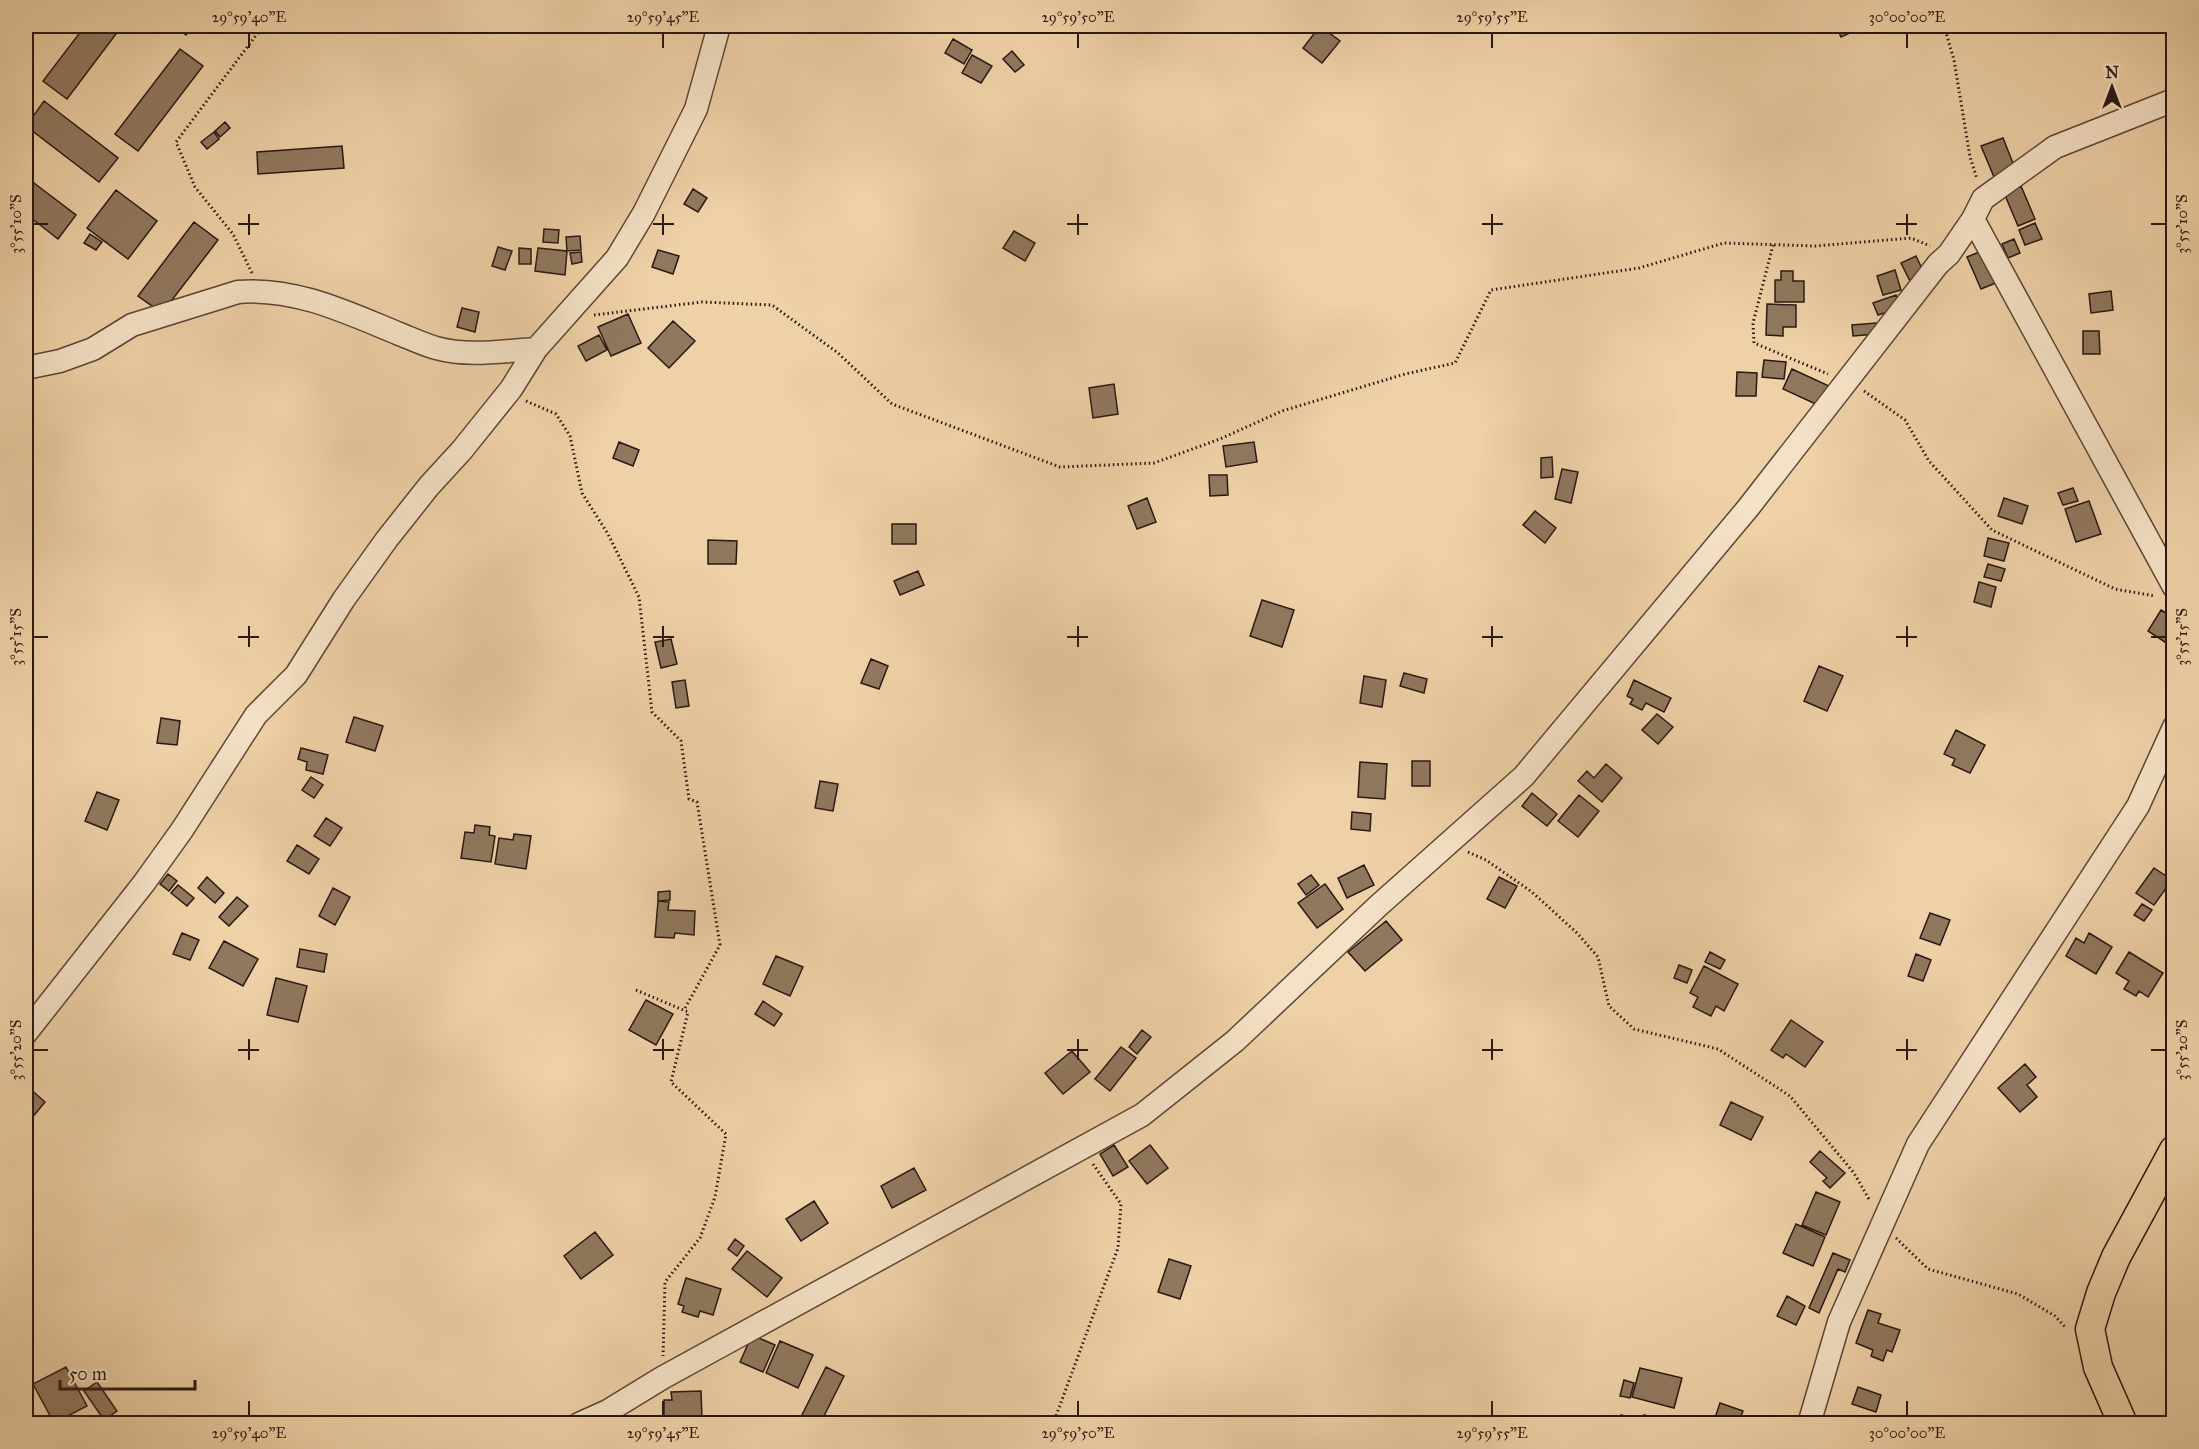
<svg xmlns="http://www.w3.org/2000/svg" width="2199" height="1449" viewBox="0 0 2199 1449" font-family="'IM FELL Great Primer',serif">
  <style>
    .building { fill: #90785f; stroke: #2a1811; stroke-width: 1.5 }
    .lines { fill: none; stroke-linecap: round; stroke-linejoin: round }
    .minor-casing { stroke: #5b4636; stroke-width: 25 }
    .major-casing { stroke: #2a1811; stroke-width: 31 }
    .path { stroke: #2a1811; stroke-width: 3; stroke-dasharray: 1.5 3; stroke-linecap: butt }
    .minor { stroke: #f5e1c6; stroke-width: 22 }
    .major { stroke: #efd1a7; stroke-width: 28 }
    .ticks { fill: none; stroke: #2a1811; stroke-width: 2 }
    .neatline { fill: none; stroke: #2a1811; stroke-width: 2 }
    .ticks-label { font-size: 15px; text-anchor: middle; fill: #2a1811 }
  </style>
  <rect width="100%" height="100%" fill="#efd1a7"/>
  <filter id="stains"><feTurbulence type="fractalNoise" baseFrequency=".00333" numOctaves="4"/><feColorMatrix values="0 0 0 0 .2 0 0 0 0 .09 0 0 0 0 .02 0 0 0 .5 -.17"/></filter>
  <radialGradient id="worn" r=".72"><stop offset=".6" stop-color="#630" stop-opacity="0"/><stop offset="1" stop-color="#630" stop-opacity=".3"/></radialGradient>
  <!-- building -->
  <path class="building" d="M85 26H122L67 99 43 81Z
    M174 26H193L186 35Z
    M1320 26 1340 41 1322 63 1303 48Z
    M1836 26H1860L1861 28 1841 37Z
    M953 39 972 50 964 64 945 53Z
    M180 49 203 66 138 151 115 134Z
    M1012 51 1024 65 1015 72 1003 59Z
    M972 55 992 66 981 83 962 73Z
    M44 101 118 158 99 182 26 126Z
    M225 122 230 128 220 137 215 131Z
    M214 132 219 139 207 149 201 142Z
    M2003 138 2015 168 1994 177 1981 146Z
    M342 146 344 168 258 174 257 152Z
    M26 177 76 215 58 239 26 214Z
    M2021 186 2035 219 2018 226 2004 193Z
    M693 189 707 198 698 212 684 204Z
    M116 190 157 221 128 259 87 228Z
    M194 222 218 240 162 313 138 296Z
    M2035 223 2042 239 2025 245 2019 230Z
    M544 229 559 230 558 243 543 242Z
    M1014 231 1035 243 1025 261 1003 248Z
    M90 234 102 242 96 250 84 243Z
    M580 236 581 250 567 251 566 237Z
    M2014 239 2020 253 2008 258 2002 244Z
    M498 247 512 251 505 270 492 266Z
    M519 248 531 249V264H519Z
    M538 248 567 251 565 275 535 271Z
    M658 250 679 256 673 274 652 267Z
    M1984 250 1998 282 1981 289 1967 257Z
    M581 252 582 262 572 264 570 253Z
    M1916 256 1926 277 1911 283 1901 263Z
    M1895 270 1901 290 1883 295 1877 276Z
    M1781 271H1793V281H1804V302H1775V280H1781Z
    M2111 291 2113 310 2091 313 2089 294Z
    M1896 295 1900 308 1878 315 1873 303Z
    M1767 304 1796 305V327H1783V336L1766 335Z
    M462 308 479 312 475 332 457 327Z
    M628 314 641 343 611 356 598 327Z
    M673 321 695 341 669 368 648 348Z
    M1876 323 1877 334 1853 336 1852 325Z
    M2083 331H2099L2100 354H2083Z
    M599 335 607 350 586 361 578 346Z
    M1764 360 1786 362 1784 379 1762 377Z
    M1792 369 1829 386 1820 406 1783 389Z
    M1737 372 1757 373 1756 396H1736Z
    M1114 384 1118 414 1093 418 1089 388Z
    M619 442 639 450 633 466 613 458Z
    M1254 442 1257 462 1226 467 1223 446Z
    M1552 457 1553 477 1541 478V458Z
    M1562 469 1578 472 1571 503 1555 499Z
    M1209 475H1227L1228 495 1210 496Z
    M2073 488 2078 501 2063 505 2058 493Z
    M1147 498 1156 522 1137 529 1128 506Z
    M2004 498 2028 506 2022 524 1998 516Z
    M2089 501 2101 534 2076 542 2065 509Z
    M1535 511 1556 528 1545 543 1523 525Z
    M892 524H916V544H892Z
    M1988 538 2009 543 2004 561 1984 556Z
    M708 540 737 541 736 564H708Z
    M1988 564 2005 569 2001 581 1984 577Z
    M918 571 924 585 900 595 894 581Z
    M1979 582 1996 587 1991 607 1974 602Z
    M1262 600 1294 610 1282 647 1250 636Z
    M2161 610 2174 618V643L2171 646 2148 631Z
    M671 639 677 664 661 668 655 642Z
    M871 659 888 666 879 689 861 683Z
    M1819 666 1843 676 1827 711 1804 701Z
    M1404 673 1427 679 1424 693 1400 686Z
    M1364 676 1386 680 1382 707 1360 703Z
    M685 680 689 706 676 708 672 682Z
    M1634 680 1671 698 1664 712 1646 703 1642 710 1630 704 1633 699 1627 696Z
    M1657 714 1673 727 1658 744 1642 730Z
    M354 717 383 726 375 751 346 742Z
    M161 718 180 721 177 745 157 743Z
    M1956 730 1985 745 1970 773 1952 765 1955 759 1944 754Z
    M301 748 328 755 323 774 306 770 307 762 298 759Z
    M1412 761H1430V786H1412Z
    M1360 762 1387 764 1385 799 1358 797Z
    M1606 764 1622 778 1602 802 1578 781 1587 771 1594 778Z
    M311 777 323 785 314 798 302 790Z
    M820 781 838 784 833 811 815 808Z
    M97 792 119 800 107 830 85 821Z
    M1532 793 1557 814 1547 826 1522 806Z
    M1579 795 1599 811 1578 837 1558 821Z
    M1352 812 1371 814 1370 831 1351 829Z
    M326 818 342 828 330 846 314 836Z
    M475 825 490 827 489 835 495 836 491 862 461 858 465 832 474 833Z
    M514 834 531 836 526 869 495 864 499 838 513 840Z
    M297 845 319 859 309 874 287 861Z
    M1364 865 1374 885 1347 898 1338 878Z
    M2154 868 2172 880 2154 905 2136 893Z
    M168 874 177 881 169 891 160 884Z
    M1311 875 1319 885 1306 895 1298 884Z
    M207 877 224 893 215 903 198 888Z
    M1499 877 1517 886 1505 908 1487 899Z
    M1325 884 1343 909 1317 928 1298 903Z
    M178 885 194 898 187 906 171 893Z
    M333 888 350 897 335 925 319 916Z
    M670 891V900L658 901V892Z
    M237 897 248 906 229 926 219 917Z
    M658 901 669 902 668 910 695 911 694 935 675 933 674 938 655 937Z
    M2142 904 2152 910 2144 921 2134 915Z
    M1930 913 1950 920 1940 945 1920 938Z
    M1386 921 1402 940 1365 971 1348 952Z
    M182 933 199 940 190 960 173 954Z
    M2089 933 2112 947 2096 974 2066 956 2076 938 2084 943Z
    M224 941 258 959 243 986 209 968Z
    M300 949 327 954 324 972 297 967Z
    M1710 952 1725 960 1720 969 1705 962Z
    M2129 952 2163 973 2148 997 2139 991 2136 996 2124 989 2129 981 2116 973Z
    M1916 954 1931 960 1923 981 1908 976Z
    M776 956 803 967 790 996 763 984Z
    M1679 965 1692 970 1687 983 1674 978Z
    M1704 966 1738 984 1724 1011 1716 1006 1711 1016 1693 1007 1698 997 1690 993Z
    M276 978 307 986 298 1022 267 1015Z
    M646 1000 673 1014 656 1045 629 1030Z
    M763 1001 782 1014 774 1026 755 1014Z
    M1791 1020 1823 1042 1805 1067 1786 1054 1783 1058 1771 1050Z
    M1142 1030 1151 1037 1137 1054 1129 1047Z
    M1121 1047 1136 1058 1110 1091 1095 1079Z
    M1072 1051 1090 1072 1063 1094 1045 1073Z
    M2025 1064 2036 1077 2027 1085 2037 1097 2020 1112 1998 1088Z
    M28 1087 45 1102 26 1125V1089Z
    M1731 1102 1763 1117 1751 1140 1720 1125Z
    M1114 1145 1128 1167 1113 1176 1100 1154Z
    M1150 1145 1168 1168 1147 1184 1129 1161Z
    M1820 1151 1845 1173 1830 1188 1823 1181 1827 1178 1810 1162Z
    M914 1168 926 1190 892 1208 881 1186Z
    M1816 1192 1840 1202 1826 1235 1802 1225Z
    M814 1201 828 1223 801 1241 786 1219Z
    M1796 1224 1825 1237 1813 1266 1783 1253Z
    M595 1232 613 1255 581 1279 564 1256Z
    M735 1239 744 1246 737 1256 728 1249Z
    M747 1251 782 1278 767 1297 732 1269Z
    M1833 1253 1850 1260 1845 1272 1838 1269 1819 1313 1809 1308Z
    M1169 1259 1191 1266 1180 1299 1158 1292Z
    M686 1278 721 1289 713 1315 700 1311 698 1317 682 1312 684 1306 678 1304Z
    M1787 1296 1805 1306 1796 1325 1777 1316Z
    M1868 1310 1881 1314 1878 1323 1900 1330 1892 1352 1887 1350 1883 1361 1871 1356 1873 1350 1856 1343Z
    M752 1335 775 1345 763 1372 740 1362Z
    M780 1341 813 1355 798 1388 766 1373Z
    M66 1367 87 1406 54 1423 33 1384Z
    M826 1367 844 1376 820 1424 802 1415Z
    M1640 1368 1682 1378 1674 1408 1632 1397Z
    M1624 1380 1634 1383 1630 1398 1620 1396Z
    M97 1382 117 1411 104 1420 84 1391Z
    M1858 1387 1881 1395 1876 1412 1852 1404Z
    M701 1391 702 1419 664 1420V1400H672L671 1392Z
    M1720 1403 1743 1411 1738 1424H1713Z
    M1621 1415 1643 1420 1644 1415 1661 1419 1660 1424H1619Z"/>
  <g class="lines">
    <!-- minor casing -->
    <g class="minor-casing">
      <path id="minor" d="M1973 219 2174 587
        M26 368 60 361 93 349 132 325 238 292C294 287 346 312 397 333 410 338 422 344 436 348 469 357 502 351 536 349
        M26 1033 144 883 182 830 256 715 296 675 344 599 387 539 429 486 462 450 511 389 536 349 617 258 644 213 696 109 719 26
        M579 1424 608 1411 662 1378 1142 1115 1235 1041 1378 906 1524 776 1748 508 1938 264 1949 254 1973 219 1983 199 2055 147 2174 100
        M1809 1424 1839 1322 1918 1144 2138 806 2174 727"/>
    </g>
    <!-- major casing -->
    <g class="major-casing">
      <path id="major" d="M2123 1424 2098 1367 2090 1329 2101 1293 2116 1257 2174 1150"/>
    </g>
    <!-- path -->
    <path class="path" d="M1944 26 1954 60 1970 157 1977 179
      M1773 245 1753 323 1754 343 1828 374
      M252 273 233 234 195 187 176 142 263 26
      M594 315 702 302 772 305 838 353 892 404 1060 467 1154 463 1220 439 1282 411 1405 374 1455 363 1491 290 1639 268 1724 243 1815 246 1911 238 1930 246
      M1864 391 1905 420 1929 461 1992 530 2115 589 2155 596
      M526 401 556 414 570 436 582 493 608 534 639 597 652 712 681 741 689 799 697 802 720 945 684 1010
      M1468 852 1486 860 1532 892 1577 933 1598 957 1609 1006 1634 1029 1718 1049 1790 1096 1854 1173 1870 1201
      M636 990 688 1012 671 1082 726 1134 715 1197 700 1238 665 1282 663 1356
      M1896 1238 1928 1269 2018 1294 2055 1316 2066 1328
      M1053 1424 1118 1248 1121 1204 1093 1164"/>
    <!-- minor -->
    <use href="#minor" class="minor"/>
    <!-- major -->
    <use href="#major" class="major"/>
  </g>
  <!-- ticks -->
  <path class="ticks" d="M249 33V48M663 33V48M1078 33V48M1492 33V48M1907 33V48M249 214V235M663 214V235M1078 214V235M1492 214V235M1907 214V235M33 224H48M238 224H259M653 224H674M1067 224H1088M1482 224H1503M1896 224H1917M2151 224H2166M249 626V647M663 626V647M1078 626V647M1492 626V647M1907 626V647M33 637H48M238 637H259M653 637H674M1067 637H1088M1482 637H1503M1896 637H1917M2151 637H2166M249 1039V1060M663 1039V1060M1078 1039V1060M1492 1039V1060M1907 1039V1060M33 1050H48M238 1050H259M653 1050H674M1067 1050H1088M1482 1050H1503M1896 1050H1917M2151 1050H2166M249 1401V1416M663 1401V1416M1078 1401V1416M1492 1401V1416M1907 1401V1416"/>
  <!-- margin -->
  <rect width="2199" height="1449" fill="none" stroke="#efd1a7" stroke-width="66"/>
  <!-- north arrow -->
  <g transform="translate(2112 87)" stroke="#f5e1c6" stroke-width="4.5" paint-order="stroke">
  <path d="M0-4.5L10 22L0 15L-10 22Z" fill="#2a1811"/>
  <text y="-9" font-size="16" font-weight="bold" text-anchor="middle" fill="#2a1811">N</text>
  </g>
  <!-- scale -->
  <path d="M60 1380v9h135v-9" fill="none" stroke="#2a1811" stroke-width="3"/>
  <text x="69" y="1380" font-size="18" fill="#2a1811" stroke="#f5e1c6" stroke-width="4.5" paint-order="stroke">50 m</text>
  <rect x="33" y="33" width="2133" height="1383" class="neatline"/>
  <g class="ticks-label">
    <text x="249" y="22">29°59'40"E</text>
    <text x="663" y="22">29°59'45"E</text>
    <text x="1078" y="22">29°59'50"E</text>
    <text x="1492" y="22">29°59'55"E</text>
    <text x="1907" y="22">30°00'00"E</text>
    <text transform="translate(16 224) rotate(-90)" y="5">3°55'10"S</text>
    <text transform="translate(2182 224) rotate(-90)" y="5">3°55'10"S</text>
    <text transform="translate(16 637) rotate(-90)" y="5">3°55'15"S</text>
    <text transform="translate(2182 637) rotate(-90)" y="5">3°55'15"S</text>
    <text transform="translate(16 1050) rotate(-90)" y="5">3°55'20"S</text>
    <text transform="translate(2182 1050) rotate(-90)" y="5">3°55'20"S</text>
    <text x="249" y="1438">29°59'40"E</text>
    <text x="663" y="1438">29°59'45"E</text>
    <text x="1078" y="1438">29°59'50"E</text>
    <text x="1492" y="1438">29°59'55"E</text>
    <text x="1907" y="1438">30°00'00"E</text>
  </g>
  <rect width="100%" height="100%" filter="url(#stains)"/>
  <rect width="100%" height="100%" fill="url(#worn)"/>
</svg>
